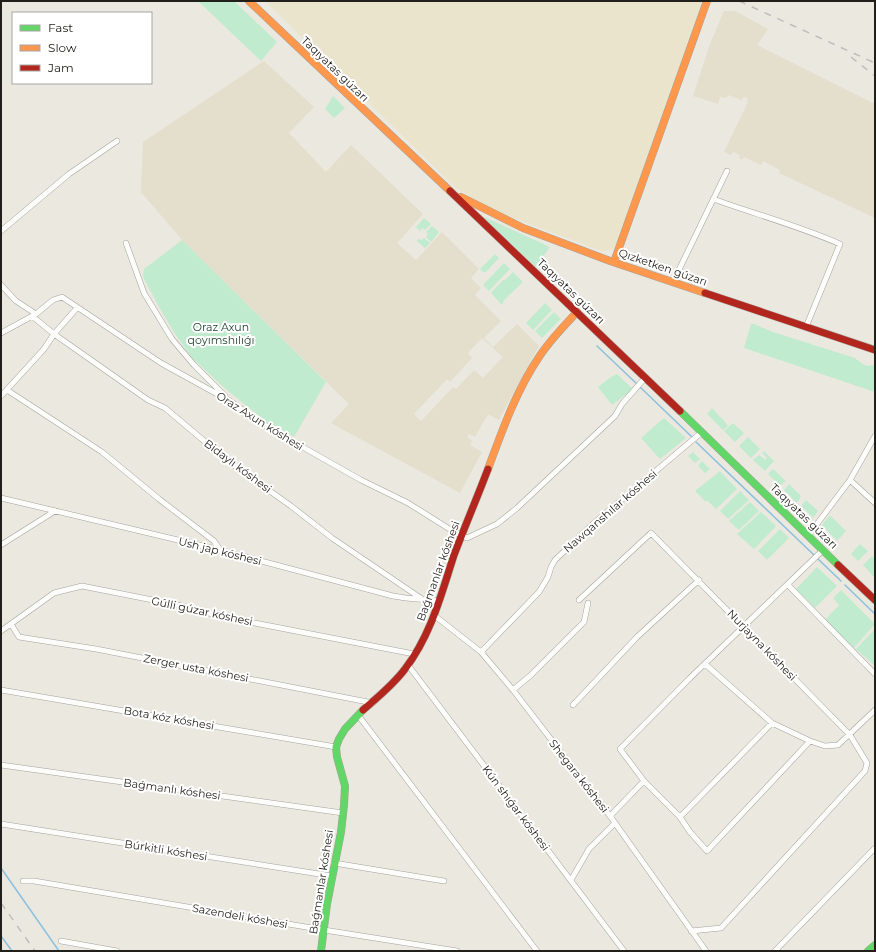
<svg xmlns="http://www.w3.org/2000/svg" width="876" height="952" viewBox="0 0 876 952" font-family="Montserrat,sans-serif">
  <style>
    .built { fill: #e4decd; fill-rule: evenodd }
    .green { fill: #c1ebcf }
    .sand { fill: #eae4cc }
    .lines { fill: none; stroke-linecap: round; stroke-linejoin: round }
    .stream { stroke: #8cc1de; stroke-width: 1.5 }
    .street-casing { stroke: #a5a39c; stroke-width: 6 }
    .fast-casing { stroke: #a5a39c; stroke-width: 8 }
    .slow-casing { stroke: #a5a39c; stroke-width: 8 }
    .jam-casing { stroke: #a5a39c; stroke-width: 8 }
    .street { stroke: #fcfcfa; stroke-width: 5 }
    .fast { stroke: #63d668; stroke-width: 7 }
    .slow { stroke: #ff974d; stroke-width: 7 }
    .jam { stroke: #b3261e; stroke-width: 7 }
    .rail { stroke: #bdbdba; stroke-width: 1.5; stroke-dasharray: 7 7; stroke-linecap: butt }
    .labels { text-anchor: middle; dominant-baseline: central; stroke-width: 4; stroke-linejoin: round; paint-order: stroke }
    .street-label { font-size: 11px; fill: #211f19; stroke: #fff }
    .park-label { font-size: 11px; fill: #1b3e2b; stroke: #fff }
  </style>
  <rect width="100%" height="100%" fill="#ebe8df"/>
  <!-- built -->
  <path class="built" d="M724 11H735L768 29 757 45 875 104V218L779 173 780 170 763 161 761 165 744 157 742 160 739 158 740 155 733 152 731 155 724 152 748 102 747 101 748 98 743 97 742 100 728 95 726 98 720 97 718 104 693 96 710 44Z
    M264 61 314 107 289 133 326 172 351 145 423 214 397 243 416 260 442 232 479 269 471 278 481 288 475 295 501 321 484 338 493 347 517 324 539 346 499 420 488 414 475 437 469 434 467 437 472 441 470 445 482 452 460 493 331 423 349 404 182 240 141 192 143 142ZM482 338 503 357 483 378 474 370 456 389 453 387 421 421 414 414 447 379 450 382 472 358 468 353Z"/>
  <!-- green -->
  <path class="green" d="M198 1H234L277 42 261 61Z
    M333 96 345 108 334 118 325 109Z
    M480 215 550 247 536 267Z
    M424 218 431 224 425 230 422 228 420 231 416 227Z
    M432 226 439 232 431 242 426 237 428 234 426 232Z
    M424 238 430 243 425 248 417 241 419 239 422 240Z
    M182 240 326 382 294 437 267 422 229 392 192 358 175 334 159 307 143 277 144 269Z
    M495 254 499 258 486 272H483L480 269Z
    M504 263 510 269 489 291 483 285Z
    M513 272 523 282 504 300 502 305 491 293 503 280H505Z
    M545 303 552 310 533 330 526 323Z
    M554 312 561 319 542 338 535 331Z
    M751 324H754L773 332 855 358C862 363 866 369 875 364V392L744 348Z
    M617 374 633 389 612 405 598 387 611 377Z
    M712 408 726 423 728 426 723 430 707 414Z
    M664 418 686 438 660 459 641 438Z
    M733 423 744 433 735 442 724 431Z
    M748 437 760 449 751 458 739 446Z
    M764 451 774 461 765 471 753 460 759 455 765 460 767 458 762 453Z
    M693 452 700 459 695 463 688 456Z
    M702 461 710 469 705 473 698 466Z
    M773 469 786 481 780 486 768 474Z
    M720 471 737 489 716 509 707 500 706 502 695 491Z
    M789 484 801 496 798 502H796L784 490Z
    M740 491 749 500 728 519 720 511Z
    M806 500 818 511 813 518 801 506Z
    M750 502 759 511 739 530 729 521Z
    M761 512 776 526 754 549 737 534Z
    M830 515 846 531 837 541 822 525Z
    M780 529 789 538 767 560 758 551Z
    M860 544 868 551 858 561 851 554Z
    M872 556 875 559V578L863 565Z
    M817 567 837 586 815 608 796 589Z
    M841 590 875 624 853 649 825 620 839 605 833 598Z
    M875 629V664L874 665 856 649Z"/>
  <!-- sand -->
  <path class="sand" d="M265 1H704L617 244 611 250 602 251 497 212 475 200 456 188Z"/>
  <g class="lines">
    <!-- stream -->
    <path class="stream" d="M597 346 637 384
      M640 387 692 437
      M696 442 814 555
      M818 559 841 581
      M845 585 875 614
      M1 868 59 951
      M1 936 12 951"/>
    <!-- street casing -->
    <g class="street-casing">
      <path id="street" d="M713 199C755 214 799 226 840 244L806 327
        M1 231 69 174 117 141
        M126 243 144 293 172 339 194 365 225 396
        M673 282 727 171
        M1 285 16 301 36 314
        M32 316 54 334 148 400 165 408 228 461 291 506 332 538 422 599
        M1 333 36 314 53 300 62 297 161 363 230 401 269 428 361 480 408 503 451 530 467 538 497 524 517 508 615 416 622 404 645 378
        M7 390 102 452 159 499 214 541 220 550
        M1 396 44 349 54 334 77 308
        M850 480 875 503
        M1 498 220 550 393 596 406 598 439 601
        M808 536 850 480 875 436
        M1 545 55 511
        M788 585 875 674
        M579 600 651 533 850 735 867 763 865 771 721 928 691 931
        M435 616 481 652 513 690 610 816 706 951
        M11 624 19 637 96 649 373 703
        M1 631 54 593 82 586 178 605 224 617 414 654
        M481 652 539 592 548 577 551 567 555 560 593 524 702 432
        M705 664 772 723 810 741 825 746 838 745 875 710
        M408 665 624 951
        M1 690 336 747
        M513 690 531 675 584 622 588 603
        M573 705 637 637 699 580
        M358 715 537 951
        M810 741 707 851 690 832 680 817 644 781 620 749 690 678 823 550
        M1 765 343 813
        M610 816 644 781
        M680 817 772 723
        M1 824 332 876
        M334 863 444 881
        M571 880 589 849 615 823
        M23 881H34L324 930 457 951
        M61 941 117 951
        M775 951 875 848"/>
    </g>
    <!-- fast casing -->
    <g class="fast-casing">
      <path id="fast" d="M680 411 838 565
        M321 951 327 904 341 832 344 805 345 786 337 757 336 747 339 739 345 729 363 710
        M868 951 875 945"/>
    </g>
    <!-- slow casing -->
    <g class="slow-casing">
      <path id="slow" d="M249 1 450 191
        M461 197 523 228 610 261 705 293
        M614 262 707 1
        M488 469C502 431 516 391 539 357 550 340 564 326 577 312"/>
    </g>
    <!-- jam casing -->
    <g class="jam-casing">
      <path id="jam" d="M450 191 680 411
        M705 293 875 350
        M838 565 875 600
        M363 710C378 697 393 685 405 669 431 635 441 595 454 555 465 526 477 498 488 469"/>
    </g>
    <!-- street -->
    <use href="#street" class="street"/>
    <!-- fast -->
    <use href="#fast" class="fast"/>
    <!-- slow -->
    <use href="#slow" class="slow"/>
    <!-- jam -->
    <use href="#jam" class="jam"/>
    <!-- rail -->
    <path class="rail" d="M739 1 875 63
      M851 57 875 76
      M1 903 35 951"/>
  </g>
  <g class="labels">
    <!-- street labels -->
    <g class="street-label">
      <text transform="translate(335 69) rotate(44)">Taqıyatas gúzarı</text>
      <text transform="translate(663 267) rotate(19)">Qızketken gúzarı</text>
      <text transform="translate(571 291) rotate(44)">Taqıyatas gúzarı</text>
      <text transform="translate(260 421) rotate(32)">Oraz Axun kóshesi</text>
      <text transform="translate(238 466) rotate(37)">Bidaylı kóshesi</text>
      <text transform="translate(610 511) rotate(-41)">Nawqanshılar kóshesi</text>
      <text transform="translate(804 516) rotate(44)">Taqıyatas gúzarı</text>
      <text transform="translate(220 551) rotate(14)">Ush jap kóshesi</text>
      <text transform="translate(438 571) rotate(-70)">Baǵmanlar kóshesi</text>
      <text transform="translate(202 611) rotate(12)">Gúlli gúzar kóshesi</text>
      <text transform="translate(762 645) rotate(46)">Nurjayna kóshesi</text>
      <text transform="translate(196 668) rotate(11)">Zerger usta kóshesi</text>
      <text transform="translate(169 718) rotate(10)">Bota kóz kóshesi</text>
      <text transform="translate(579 776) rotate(52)">Shegara kóshesi</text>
      <text transform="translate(172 789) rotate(8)">Baǵmanlı kóshesi</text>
      <text transform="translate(516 808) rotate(53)">Kún shıǵar kóshesi</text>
      <text transform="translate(166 850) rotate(9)">Búrkitli kóshesi</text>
      <text transform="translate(321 882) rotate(-81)">Baǵmanlar kóshesi</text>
      <text transform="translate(240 916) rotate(10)">Sazendeli kóshesi</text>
    </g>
    <!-- park labels -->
    <g class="park-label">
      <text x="221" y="327">Oraz Axun<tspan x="221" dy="13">qoyımshılıǵı</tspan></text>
    </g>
  </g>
  <!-- border -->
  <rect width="876" height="952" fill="none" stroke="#211f19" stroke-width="4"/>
  <!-- legend -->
  <rect x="12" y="12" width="140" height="72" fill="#ffffff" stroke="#a6a5a3"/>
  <rect x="20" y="25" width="20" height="6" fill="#63d668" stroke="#a6a5a3"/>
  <text x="48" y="32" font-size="12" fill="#211f19">Fast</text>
  <rect x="20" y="45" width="20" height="6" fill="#ff974d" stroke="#a6a5a3"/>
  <text x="48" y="52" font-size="12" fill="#211f19">Slow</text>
  <rect x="20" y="65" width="20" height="6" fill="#b3261e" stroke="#a6a5a3"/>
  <text x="48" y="72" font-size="12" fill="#211f19">Jam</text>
</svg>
